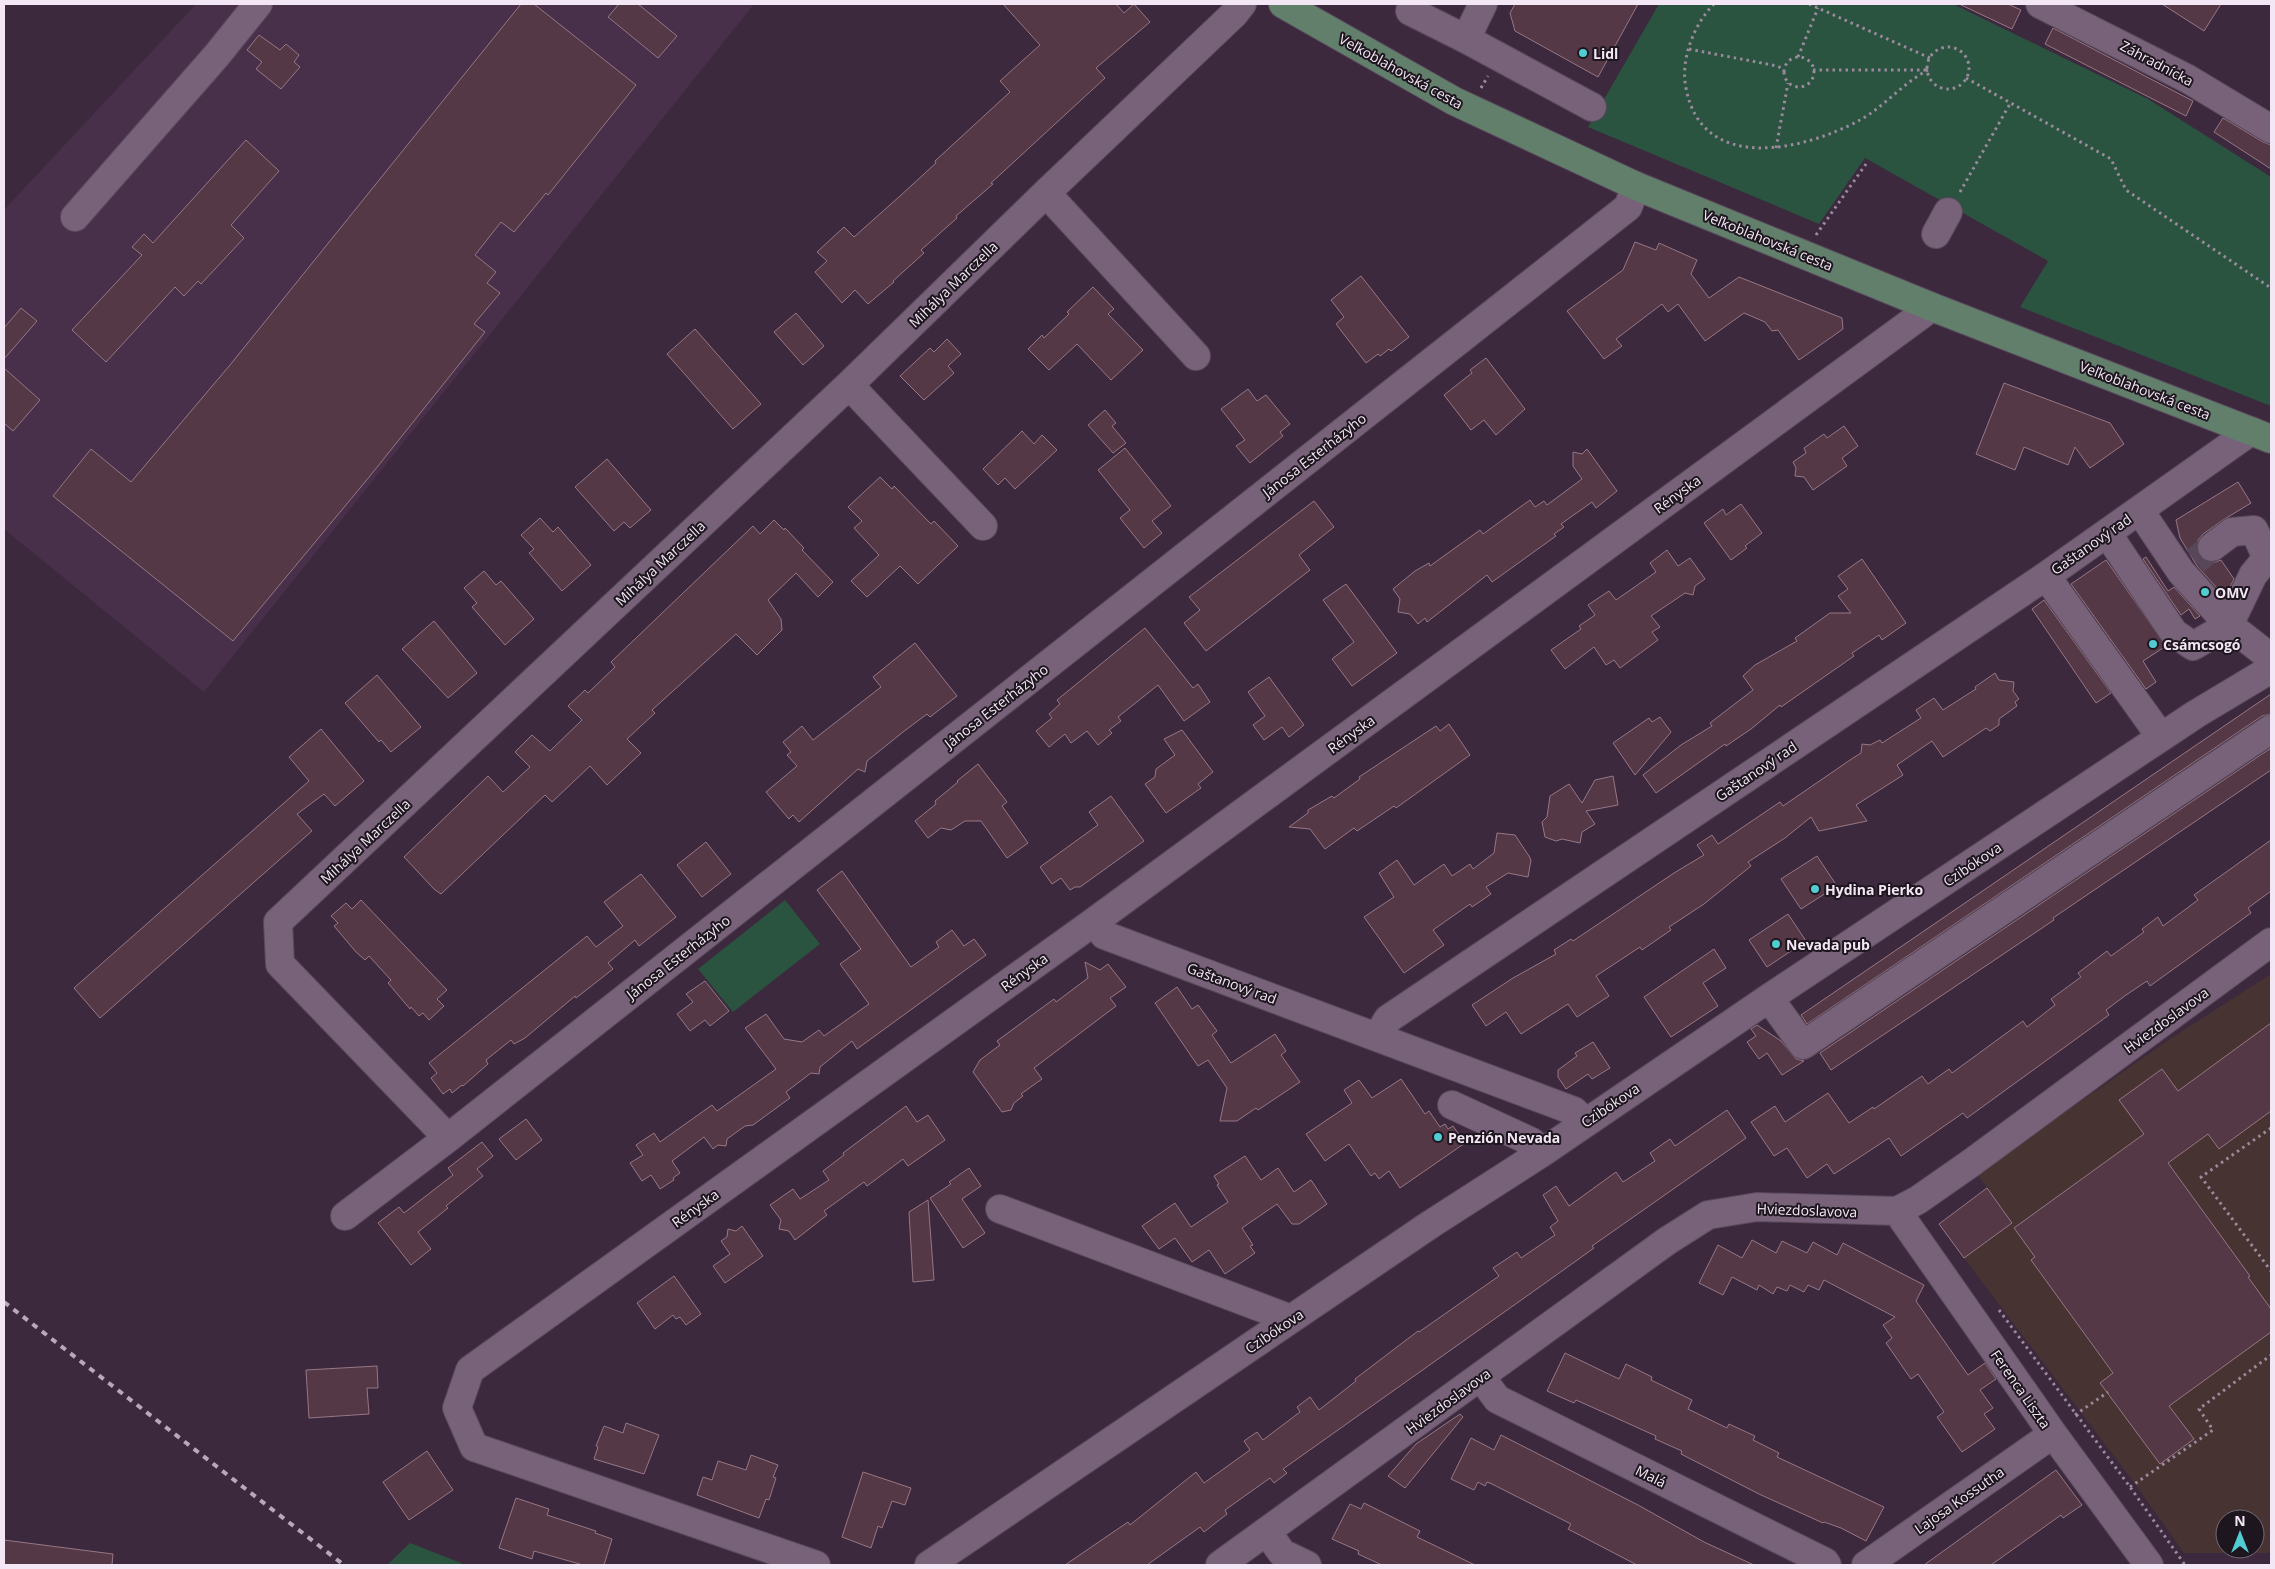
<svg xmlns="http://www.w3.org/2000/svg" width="2275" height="1569" viewBox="0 0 2275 1569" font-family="'Open Sans',sans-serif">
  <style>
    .built { fill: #48304a }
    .education { fill: #473332; fill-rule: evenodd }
    .green { fill: #2a5340 }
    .building { fill: #543845; stroke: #977785 }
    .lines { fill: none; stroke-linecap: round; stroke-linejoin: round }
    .minor-tunnel { stroke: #584659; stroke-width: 28; stroke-dasharray: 28 14; stroke-linecap: butt }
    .minor-casing { stroke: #59495b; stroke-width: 30 }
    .major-casing { stroke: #59495b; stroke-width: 30 }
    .path { stroke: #9a8a9c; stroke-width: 3; stroke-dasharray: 2.5 4; stroke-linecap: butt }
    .minor { stroke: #776279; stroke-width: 28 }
    .major { stroke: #617f6b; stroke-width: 28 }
    .rail { stroke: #b8a9ba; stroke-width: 4; stroke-dasharray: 6 6; stroke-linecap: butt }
    .poi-dot { fill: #51ccd3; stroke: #1e161f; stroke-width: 2 }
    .labels { text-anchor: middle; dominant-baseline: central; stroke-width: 4; stroke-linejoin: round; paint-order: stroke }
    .poi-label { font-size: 14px; font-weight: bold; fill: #f4e7f5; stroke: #1e161f; text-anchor: start }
    .street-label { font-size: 14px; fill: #f4e7f5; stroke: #1e161f }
  </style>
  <rect width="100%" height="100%" fill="#3c293e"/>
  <!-- built -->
  <path class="built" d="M196 4H754L204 692 4 529V210Z"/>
  <!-- education -->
  <path class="education" d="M2271 974V1553H2184L2135 1484 1964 1258 1977 1231 2004 1211 1977 1174 2170 1039ZM2225 1519H2255V1549H2225Z"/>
  <!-- green -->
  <path class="green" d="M1659 4H1953L2148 99 2271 177V406L2020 307 2048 261 1865 158 1819 224 1588 127Z
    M785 900 820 944 733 1012 698 969Z
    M410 1543 466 1565H387Z"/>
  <!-- building -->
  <path class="building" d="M521 4H534L636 85 548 195 546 193 514 232 501 222 475 255 496 272 487 283 500 293 474 324 485 332 370 476 233 641 53 496 91 449 131 482 230 365Z
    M619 4H638L677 36 658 58 608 17Z
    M1003 4H1116L1124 13 1134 4 1150 22 1096 68 1105 78 991 183 993 184 956 216 957 218 921 250 924 253 893 281 894 282 868 304 855 290 842 303 815 272 827 261 817 252 844 227 854 237 900 196 936 163 935 161 1010 92 1000 81 1040 45Z
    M1515 4H1638L1598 77 1515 31 1510 13Z
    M1959 4H2008L2021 10 2012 29Z
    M2162 4H2221L2204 31Z
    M2053 28 2193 101 2186 116 2045 44Z
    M259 35 280 50 286 44 299 55 294 62 300 67 281 89 256 69 262 62 247 50Z
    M2223 118 2263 142 2271 145V169L2214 132Z
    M246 140 279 171 231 225 244 238 201 284 198 281 184 296 175 287 106 362 72 330 142 255 132 247 144 234 153 243Z
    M1635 242 1656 250 1659 243 1697 260 1691 274 1709 298 1739 277 1842 318 1843 329 1799 360 1778 330 1772 331 1765 322 1744 313 1705 341 1678 304 1668 312 1662 304 1616 339 1622 346 1604 359 1567 311 1623 270Z
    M1361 276 1409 337 1391 351 1389 349 1380 356 1378 354 1366 363 1336 324 1344 317 1331 300Z
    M1093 287 1114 309 1108 314 1143 350 1111 380 1077 344 1049 370 1028 349 1042 335 1044 338 1069 314 1067 312Z
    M21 308 37 321 4 359V328Z
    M796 313 824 346 803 365 774 332Z
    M695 329 761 404 733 429 667 354Z
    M947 339 961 354 948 366 954 373 924 400 900 376 930 348 934 352Z
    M1486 358 1525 409 1496 435 1484 420 1471 430 1444 395 1472 373 1470 370Z
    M4 368 40 400 13 431 4 423Z
    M2004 383 2110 423 2124 444 2090 468 2075 447 2068 465 2024 447 2015 470 1976 454Z
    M1248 389 1257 401 1266 395 1290 424 1280 432 1283 436 1250 463 1236 446 1245 440 1221 409Z
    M1105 410 1116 423 1112 426 1126 443 1113 453 1088 425Z
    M1844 426 1858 446 1842 458 1847 466 1813 490 1804 477 1795 476 1796 468 1793 462 1806 453 1804 448 1824 434 1827 438Z
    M1022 431 1034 444 1042 435 1057 450 1015 489 1005 478 998 485 983 469Z
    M1125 448 1171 506 1152 521 1162 533 1144 548 1120 518 1130 510 1098 470Z
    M1587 449 1617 491 1596 508 1592 502 1561 524 1564 527 1554 534 1556 536 1492 582 1487 575 1427 622 1425 618 1418 624 1410 614 1398 612 1400 599 1393 589 1415 571 1429 563 1430 566 1480 530 1483 534 1530 500 1535 507 1544 501 1547 505 1582 479 1573 466V452L1582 454Z
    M607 459 651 510 630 528 624 522 614 531 575 487Z
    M880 477 892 489 894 486 931 524 934 521 958 546 918 584 900 566 867 597 851 581 879 555 854 528 862 521 848 507Z
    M2238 482 2251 503 2223 520 2203 534 2198 540 2196 548 2199 556 2205 561 2213 563 2221 560 2234 579 2225 597 2197 566 2180 538 2176 520Z
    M1314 501 1334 527 1299 555 1310 570 1206 651 1184 623 1200 610 1189 597Z
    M1741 504 1762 533 1745 546 1747 548 1731 560 1704 523 1723 509 1726 515Z
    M540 518 553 532 558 527 591 565 562 591 529 553 534 549 521 535Z
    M774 520 784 530 785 528 804 548 802 550 833 582 818 597 796 573 768 600 781 619 782 630 757 655 736 634 652 710 655 713 627 739 641 753 607 785 590 766 552 802 545 795 441 894 434 889 404 857 488 776 503 792 530 767 515 752 532 735 550 751 582 720 568 706 585 690 588 693 615 667 611 662 753 526 760 534Z
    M1667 550 1678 566 1690 558 1705 579 1695 586 1693 595 1685 593 1651 616 1660 627 1652 632 1658 640 1620 668 1614 660 1606 665 1594 647 1565 669 1551 650 1581 629 1579 626 1595 615 1588 605 1609 591 1616 600 1656 572 1650 563Z
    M2146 557 2168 591 2174 587 2200 616 2195 619 2189 609 2181 615 2143 559Z
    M1862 559 1906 623 1882 640 1879 635 1852 653 1854 656 1844 663 1781 707 1780 705 1751 729 1726 746 1725 744 1656 793 1643 775 1681 745 1712 726 1710 723 1753 690 1743 676 1755 665 1797 641 1795 638 1830 613H1851L1838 596 1848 589 1838 576Z
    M2106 560 2166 646 2143 661 2156 682 2146 689 2071 584Z
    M484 571 496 585 501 581 534 619 505 645 472 607 477 603 464 588Z
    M1346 584 1397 653 1352 686 1332 659 1354 642 1323 600Z
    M2044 600 2111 693 2096 703 2032 609Z
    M434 621 477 673 448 698 402 649Z
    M1145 628 1193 688 1198 684 1210 702 1184 721 1158 685 1118 717 1121 721 1109 730 1112 733 1098 745 1087 731 1071 743 1065 734 1049 747 1036 731 1052 718 1049 714 1060 704 1057 700Z
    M915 643 957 696 930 717 927 714 903 732 867 761 865 772 858 769 799 822 793 815 789 819 766 792 797 766 787 755 791 752 783 742 802 726 813 740 881 687 873 677Z
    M1995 673 1999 680 2014 682 2013 691 2019 699 2015 702 2017 706 1999 719V725L1990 731 1986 728 1943 757 1932 741 1897 765 1903 775 1856 805 1867 821 1819 831 1811 817 1785 838 1748 862 1751 866 1704 904 1669 927 1671 930 1642 950 1640 947 1596 976 1609 996 1577 1017 1568 1004 1521 1034 1506 1012 1486 1026 1472 1005 1513 978 1556 954 1554 950 1571 939 1573 941 1674 873 1704 855 1697 845 1712 835 1718 844 1780 802 1783 806 1853 758 1861 753 1862 744 1870 745 1880 740 1882 743 1921 718 1916 710 1934 698 1943 710 1976 689 1975 687Z
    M377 675 421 727 391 752 381 740 379 742 345 703Z
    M1269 677 1304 725 1289 737 1282 727 1264 740 1253 725 1265 716 1248 692Z
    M2271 694V714L2262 716 1807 1024 1801 1015Z
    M1660 717 1671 732 1635 775 1613 743 1649 718 1652 722Z
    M1449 724 1470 755 1396 808 1394 806 1357 831 1354 828 1325 849 1310 829 1289 827 1308 813V810L1332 796 1334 798 1360 779 1359 777 1436 726 1440 731Z
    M321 729 364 781 335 806 324 794 297 814 312 831 100 1018 74 988 309 781 289 757Z
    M1182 730 1213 772 1198 784 1201 788 1166 813 1145 784 1155 777 1156 769 1175 755 1164 739Z
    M2271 748V770L2053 918 2054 920 1831 1070 1820 1053Z
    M978 764 1007 802 1002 806 1028 843 1007 858 981 821H965L951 830 941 828 928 838 915 821 936 804 935 801 958 782 957 781Z
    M1613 776 1618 805 1586 811 1595 824 1582 832 1580 843 1562 839 1556 841 1545 837 1542 822 1547 817 1550 796 1569 784 1582 803 1595 780Z
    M1111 796 1144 841 1080 887H1075L1070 890 1061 878 1052 884 1040 867 1098 825 1089 812Z
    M1497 833 1515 835 1529 856 1531 860 1528 877 1508 873 1486 887 1491 894 1472 907 1470 904 1433 930 1444 945 1404 973 1364 917 1394 897 1379 873 1397 860 1414 885 1444 864 1452 876 1470 864 1473 869 1494 853Z
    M2271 840V891L2248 908 2251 913 2150 986 2147 981 2126 995 2106 1010 2109 1015 1967 1118 1963 1113 1901 1156 1889 1138 1834 1174 1827 1164 1807 1178 1787 1148 1774 1156 1751 1122 1775 1106 1785 1122 1828 1093 1849 1123 1873 1107 1874 1109 1922 1076 1928 1084 1949 1069 1952 1073 2023 1021 2027 1027 2055 1005 2051 999 2081 977 2078 973 2107 951 2111 956 2144 932 2142 929 2158 917 2163 926 2198 900 2194 895Z
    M706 842 731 874 702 897 677 865Z
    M1817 856 1837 886 1801 909 1781 879Z
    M842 871 911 967 939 947 936 942 952 930 964 946 974 939 986 955 857 1049 852 1041 820 1067 819 1074 811 1073 786 1092 790 1098 753 1125 745 1126 727 1139 726 1146 718 1145 713 1149 704 1137 672 1161 680 1173 673 1178 674 1180 660 1189 651 1175 642 1181 630 1163 643 1155 636 1145 654 1133 660 1142 712 1105 717 1111 776 1069 745 1028 766 1014 784 1039 802 1042 819 1030 824 1036 869 1004 840 964 861 949 817 890Z
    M641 874 676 917 639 946 635 940 608 963 613 969 576 998 575 996 525 1038 514 1044 511 1040 486 1060 488 1064 463 1086 462 1085 452 1093 450 1089 443 1094 431 1078 437 1073 429 1063 587 936 596 947 623 926 604 902Z
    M361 900 447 990 437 999 444 1006 429 1020 423 1013 419 1016 411 1007 410 1009 388 983 391 980 369 956 365 960 356 952 334 926 338 923 331 916 346 903 352 909Z
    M1788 914 1806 941 1767 967 1749 940Z
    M1714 949 1726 968 1703 983 1718 1006 1671 1037 1644 997Z
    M1085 962 1100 970 1108 964 1126 987 1110 998 1116 1006 1034 1068 1042 1079 1021 1094 1023 1096 1014 1103 1011 1110 1002 1112 973 1072 980 1060 1000 1045 997 1041 1054 999 1056 1002 1088 978Z
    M705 981 729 1011 710 1026 705 1020 690 1031 677 1014 693 1002 686 994Z
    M1177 987 1192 1009 1198 1005 1217 1031 1212 1035 1231 1063 1275 1034 1286 1051 1281 1055 1300 1082 1258 1110 1256 1108 1237 1121H1220L1227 1088 1208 1060 1198 1066 1155 1003Z
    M2271 1023V1111L2219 1149 2208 1134 2168 1163 2250 1276 2248 1277 2271 1309V1332L2169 1406 2194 1439 2160 1464 2100 1383 2113 1373 2031 1260 2035 1257 2014 1228 2144 1134 2119 1100 2162 1069 2178 1091Z
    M1757 1025 1781 1041 1796 1059 1804 1061 1782 1075 1767 1053 1759 1059 1747 1042 1756 1036 1751 1029Z
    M1593 1042 1610 1068 1592 1079 1588 1074 1566 1089 1558 1077V1070L1577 1056 1575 1053Z
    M1401 1079 1425 1114 1429 1111 1440 1127 1445 1124 1448 1129 1453 1126 1465 1143 1400 1188 1389 1171 1379 1179 1375 1173 1371 1176 1349 1144 1325 1161 1306 1134 1352 1103 1344 1090 1359 1080 1372 1098Z
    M906 1106 917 1122 928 1115 945 1140 908 1166 903 1159 867 1186 864 1182 824 1211 827 1215 795 1240 789 1231 779 1229 781 1220 770 1205 793 1189 800 1199 829 1180 823 1171 844 1155 843 1153Z
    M1727 1110 1746 1138 1592 1246 1594 1248 1541 1286 1283 1469 1287 1473 1274 1483 1270 1478 1225 1510 1227 1514 1204 1532 1200 1527 1147 1565H1065L1128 1522 1130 1525 1196 1472 1204 1483 1250 1450 1244 1441 1257 1432 1263 1440 1300 1412 1297 1407 1310 1397 1319 1410 1356 1381 1355 1379 1418 1331 1419 1332 1499 1276 1493 1268 1517 1252 1521 1258 1555 1235 1550 1227 1558 1221 1543 1195 1556 1186 1569 1206 1616 1172 1623 1182 1655 1161 1650 1153 1670 1139 1675 1146Z
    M526 1119 542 1140 516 1160 499 1139Z
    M482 1142 493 1156 477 1169 483 1176 446 1206 448 1208 418 1232 431 1249 411 1265 378 1223 399 1207 404 1213 453 1175 448 1168Z
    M1245 1156 1261 1180 1278 1168 1294 1192 1311 1180 1327 1204 1299 1224H1292L1277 1204 1242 1228 1253 1245 1250 1246 1255 1253 1225 1274 1209 1250 1192 1262 1175 1238 1159 1249 1142 1226 1175 1203 1191 1227 1228 1202 1217 1185 1219 1184 1214 1176Z
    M969 1168 981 1186 962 1199 985 1233 963 1248 930 1198 951 1184 949 1182Z
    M1987 1188 2012 1223 1964 1258 1939 1224Z
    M928 1200 934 1280 913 1282 909 1212Z
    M742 1226 763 1256 725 1283 713 1266 730 1254 721 1241 727 1237 728 1229 736 1231Z
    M1752 1240 1776 1253 1782 1241 1807 1253 1813 1242 1837 1255 1843 1243 1924 1285 1916 1301 1968 1375 1985 1363 1996 1379 1980 1390 1993 1408 1984 1414 1995 1429 1962 1452 1937 1417 1944 1412 1918 1374 1911 1379 1886 1343 1892 1338 1883 1325 1895 1317 1824 1280 1819 1290 1808 1285 1804 1292 1790 1285 1787 1291 1777 1287 1773 1294 1759 1285 1757 1290 1732 1277 1723 1295 1699 1283 1718 1245 1742 1258Z
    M674 1276 701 1314 686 1325 680 1317 676 1319 673 1315 655 1329 637 1303Z
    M1565 1353 1619 1379 1626 1364 1652 1377 1651 1380 1692 1400 1688 1409 1727 1428 1729 1424 1755 1436 1753 1440 1779 1453 1777 1457 1884 1507 1866 1541 1841 1528 1824 1522 1823 1523 1759 1494 1681 1454 1682 1451 1655 1439 1656 1436 1603 1412 1576 1400 1574 1403 1547 1391Z
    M377 1366 378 1388H367L369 1414 309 1418 306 1370Z
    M1460 1414 1463 1417 1405 1488 1388 1476 1416 1444Z
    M626 1423 659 1435 644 1474 594 1459 598 1447 596 1446 604 1426 623 1433Z
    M1501 1435 1638 1505 1704 1542 1754 1565H1637L1568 1529 1571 1524 1492 1484 1487 1482 1485 1486 1478 1482 1474 1490 1451 1479 1471 1438 1494 1450Z
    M427 1451 453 1490 409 1520 383 1482Z
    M751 1455 778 1465 773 1477 776 1478 769 1500 766 1499 759 1518 697 1495 703 1477 712 1480 718 1461 746 1470Z
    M2056 1470 2082 1505 2063 1518 2061 1515 1991 1565H1924Z
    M863 1472 911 1488 905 1505 892 1501 882 1528 878 1526 871 1548 842 1537Z
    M516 1498 549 1509 547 1515 596 1531 595 1533 612 1539 604 1565H583L534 1551 532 1559 499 1548Z
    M1364 1503 1420 1531 1417 1537 1475 1565H1382L1358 1554 1359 1551 1332 1539 1350 1504 1361 1509Z
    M4 1540 113 1554 112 1565H4Z"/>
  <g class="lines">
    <!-- minor-tunnel -->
    <path class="minor-tunnel" d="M2195 561 2212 547"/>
    <!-- minor casing -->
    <g class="minor-casing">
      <path id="minor" d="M1415 4 1410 11 1466 39 1483 4
        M2040 4 2188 79 2271 129
        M1466 39 1592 107
        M1046 193 1196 356
        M75 217 217 55 258 4
        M1936 234 1948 212
        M849 385 983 526
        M2140 511 2181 572 2229 625 2271 658
        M2107 533 2174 633 2193 646 2229 625 2253 575 2267 558 2254 530 2232 532 2212 547
        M2046 576 2161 737
        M1095 921 1104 935 1574 1111 1585 1122
        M1769 998 1803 1045 2271 729
        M1377 1037 1388 1019 2046 576 2251 431
        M1452 1105 1532 1142 1540 1154
        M448 1138 280 964 278 922 849 385 1046 193 1234 14 1242 4
        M1000 1209 1291 1319
        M1897 1211 2053 1434 2149 1565
        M345 1216 448 1138 1628 207 1636 186
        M1481 1377 1497 1399 1825 1562 1827 1565
        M1267 1532 1282 1553 1307 1565
        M816 1565 474 1447 457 1408 470 1370 1095 921 1932 307
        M929 1565 1431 1224 1540 1154 1769 998 2196 714 2271 669
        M1220 1565 1667 1241 1708 1215 1757 1207 1897 1211 1918 1200 1971 1163 2271 942
        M1866 1565 2053 1434"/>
    </g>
    <!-- major casing -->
    <g class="major-casing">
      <path id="major" d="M1283 4 1454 101 1636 186 1932 307 2271 439"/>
    </g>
    <!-- path -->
    <path class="path" d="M1714 4C1694 24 1680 60 1686 88 1702 175 1805 150 1860 120 1885 106 1903 83 1928 70
      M1809 4 1930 58
      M1927 68a21 21 0 1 1 42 0a21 21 0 1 1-42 0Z
      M1689 49 1777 66 1784 69
      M1798 57 1818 8
      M1784 72a15 15 0 1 1 30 0a15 15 0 1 1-30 0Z
      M1813 70H1927
      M1966 78 2111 159 2126 190 2271 288
      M1481 88 1488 76
      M1776 148 1788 83
      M1960 192 2011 102
      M1816 235 1866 164
      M2271 1128 2201 1177 2271 1271
      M1999 1310 2130 1487 2185 1565
      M2075 1415 2108 1392
      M2130 1487 2213 1430 2199 1409 2271 1355"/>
    <!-- minor -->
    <use href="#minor" class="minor"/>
    <!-- major -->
    <use href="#major" class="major"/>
    <!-- rail -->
    <path class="rail" d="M4 1302 344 1565"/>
  </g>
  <!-- markers -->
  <g class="poi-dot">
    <circle cx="1583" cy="53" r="5"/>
    <circle cx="2205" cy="592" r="5"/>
    <circle cx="2153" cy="644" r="5"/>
    <circle cx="1815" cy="889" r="5"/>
    <circle cx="1776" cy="944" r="5"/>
    <circle cx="1438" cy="1137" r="5"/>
  </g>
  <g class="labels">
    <!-- poi labels -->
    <g class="poi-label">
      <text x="1593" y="53">Lidl</text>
      <text x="2215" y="592">OMV</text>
      <text x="2163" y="644">Csámcsogó</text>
      <text x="1825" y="889">Hydina Pierko</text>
      <text x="1786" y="944">Nevada pub</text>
      <text x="1448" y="1137">Penzión Nevada</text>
    </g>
    <!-- street labels -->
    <g class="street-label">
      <text transform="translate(2157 63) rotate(28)">Záhradnícka</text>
      <text transform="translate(1401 71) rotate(29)">Veľkoblahovská cesta</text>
      <text transform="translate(1768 240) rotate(22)">Veľkoblahovská cesta</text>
      <text transform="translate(953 284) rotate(-44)">Mihálya Marczella</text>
      <text transform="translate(2145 390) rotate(21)">Veľkoblahovská cesta</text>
      <text transform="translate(1314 455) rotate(-38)">Jánosa Esterházyho</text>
      <text transform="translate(1677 494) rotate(-36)">Rényska</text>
      <text transform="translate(2091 544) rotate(-35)">Gaštanový rad</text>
      <text transform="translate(660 563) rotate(-43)">Mihálya Marczella</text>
      <text transform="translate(996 706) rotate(-38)">Jánosa Esterházyho</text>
      <text transform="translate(1351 734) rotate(-36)">Rényska</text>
      <text transform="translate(1756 771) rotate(-34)">Gaštanový rad</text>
      <text transform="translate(365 841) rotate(-43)">Mihálya Marczella</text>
      <text transform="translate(1972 864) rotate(-34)">Czibókova</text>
      <text transform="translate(678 957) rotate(-38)">Jánosa Esterházyho</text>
      <text transform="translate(1024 972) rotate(-36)">Rényska</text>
      <text transform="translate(1232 983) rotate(20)">Gaštanový rad</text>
      <text transform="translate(2166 1020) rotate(-36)">Hviezdoslavova</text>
      <text transform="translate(1610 1105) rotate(-34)">Czibókova</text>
      <text transform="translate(695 1208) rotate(-36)">Rényska</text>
      <text transform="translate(1807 1210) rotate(2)">Hviezdoslavova</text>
      <text transform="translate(1274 1331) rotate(-34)">Czibókova</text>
      <text transform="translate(2021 1389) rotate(55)">Ferenca Liszta</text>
      <text transform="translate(1448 1401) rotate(-36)">Hviezdoslavova</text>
      <text transform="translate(1651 1476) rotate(26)">Malá</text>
      <text transform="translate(1959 1500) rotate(-35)">Lajosa Kossutha</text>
    </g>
  </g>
  <!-- border -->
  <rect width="2275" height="1569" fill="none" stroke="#f4e7f5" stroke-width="10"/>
  <!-- north arrow -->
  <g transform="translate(2240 1534)"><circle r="24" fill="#1e161f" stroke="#746a75"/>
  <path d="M0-4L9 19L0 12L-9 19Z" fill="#51ccd3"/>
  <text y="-8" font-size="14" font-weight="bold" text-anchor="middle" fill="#f4e7f5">N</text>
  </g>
</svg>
